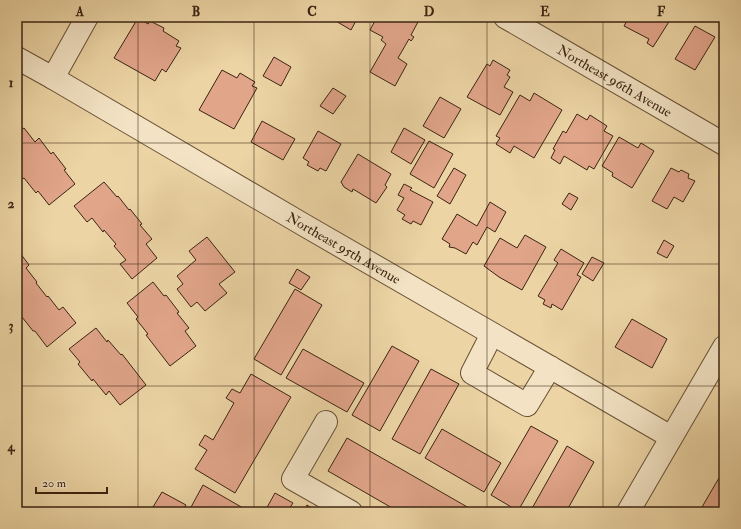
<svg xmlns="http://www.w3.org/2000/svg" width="741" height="529" viewBox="0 0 741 529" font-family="'IM FELL Double Pica',serif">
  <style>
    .building { fill: #e1a58a; stroke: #3b2412 }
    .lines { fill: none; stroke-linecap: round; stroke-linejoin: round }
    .minor-casing { stroke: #675036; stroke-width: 24 }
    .minor { stroke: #f3e3c4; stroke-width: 22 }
    .grid { fill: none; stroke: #3b2412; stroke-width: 1; stroke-opacity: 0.55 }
    .labels { text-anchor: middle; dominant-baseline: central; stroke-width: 4; stroke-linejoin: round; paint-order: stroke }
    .street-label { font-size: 14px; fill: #3b2412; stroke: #f3e3c4 }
    .neatline { fill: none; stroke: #3b2412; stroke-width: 1.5 }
    .grid-label { font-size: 13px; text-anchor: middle; font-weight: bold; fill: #3b2412 }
  </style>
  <rect width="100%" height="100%" fill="#ecd4a4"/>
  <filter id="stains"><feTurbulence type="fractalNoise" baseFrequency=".005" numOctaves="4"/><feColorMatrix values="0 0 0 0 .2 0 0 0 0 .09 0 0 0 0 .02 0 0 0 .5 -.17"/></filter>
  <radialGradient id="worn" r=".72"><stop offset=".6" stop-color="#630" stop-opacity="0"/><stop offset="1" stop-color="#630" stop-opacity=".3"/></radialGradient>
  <!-- building -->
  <path class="building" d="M329 17H358L351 30Z
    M377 17H409L418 22 411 35 414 37 411 41 409 39 398 58 407 64 395 86 370 72 386 44 381 40 383 37 370 30Z
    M629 17H672L653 47 647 43 649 39 624 26Z
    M138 18 148 24 150 21 164 28 163 31 179 41 176 46 181 48 166 72 162 69 155 81 114 58Z
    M695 26 715 37 695 70 675 59Z
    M274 57 291 67 281 86 263 76Z
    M493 60 510 70 507 75 510 77 504 87 513 92 500 115 467 97 487 64 490 66Z
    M222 70 237 78 240 73 255 82 252 86 257 88 234 129 199 110Z
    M333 88 346 96 333 114 320 106Z
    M534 93 562 110 534 158 514 146 510 153 496 144 500 138 496 136 520 95 530 101Z
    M440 97 461 109 444 138 423 126Z
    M577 114 587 120 590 115 607 126 604 131 613 136 594 169 589 166 587 170 564 156 560 164 551 158 555 150 553 149 563 131 566 133Z
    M262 121 295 139 283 160 251 142Z
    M24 128 35 142 39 138 51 154 53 152 66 169 64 170 75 184 49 205 38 191 36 193 24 178 22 179 17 172V133Z
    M404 128 425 140 411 164 391 152Z
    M318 131 341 144 326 171 320 168 318 171 307 165 309 162 303 158Z
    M619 137 638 148 641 143 654 151 632 188 612 176 613 173 602 166Z
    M429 141 453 154 434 188 410 174Z
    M358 154 391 174 385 185 387 187 376 203 353 189 352 192 344 187 341 182Z
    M454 168 466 175 450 204 437 196Z
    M671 168 679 172 681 170 689 174 688 178 695 181 683 202 674 197 667 209 652 201Z
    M104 182 117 197 118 196 129 210 130 209 142 224 140 225 152 239 146 244 157 258 132 279 120 264 126 260 114 246 116 244 104 230 103 232 92 218 87 222 74 206Z
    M404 184 412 188 410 190 433 202 421 225 413 221 411 224 402 219 405 215 397 210 404 198 398 195Z
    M569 193 578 198 571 210 562 204Z
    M490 202 506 212 495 232 487 227 477 245 473 242 466 254 455 248 449 247 450 244 442 239 457 214 477 226Z
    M525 235 546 247 522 290 499 277 484 266 500 238 517 248Z
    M207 237 235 272 219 284 227 293 205 311 197 302 191 307 177 289 183 284 177 276 196 260 189 251Z
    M664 240 674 246 667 258 657 253Z
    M17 249 29 265 26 268 37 282 36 283 47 297 48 296 59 310 63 307 76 323 47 347 35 331H33L22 317 21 319 17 314Z
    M561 249 584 263 577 275 581 277 562 310 552 304 551 308 543 304 545 300 538 296 558 263 554 260Z
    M592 257 604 263 593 281 582 274Z
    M297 269 310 277 301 290 289 283Z
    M153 282 164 296 166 295 179 312 177 313 189 328 185 331 196 346 170 366 146 335 148 334 136 319 138 317 127 303Z
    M295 289 322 305 281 375 254 359Z
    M632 319 667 339 652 368 615 347Z
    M96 328 107 342 108 340 121 355 122 354 146 385 120 405 109 391 106 395 93 379 92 381 78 364 80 362 69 349Z
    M392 346 419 361 380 431 352 415Z
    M303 349 364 383 347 412 286 378Z
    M431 369 459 384 420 454 392 439Z
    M251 374 291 397 235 493 195 469 207 450 199 445 205 435 213 440 234 403 226 398 232 389 240 393Z
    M531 426 558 441 518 511 491 495Z
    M442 429 501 463 484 492 425 458Z
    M347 438 476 512H399L328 471Z
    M567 446 594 462 566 512H530Z
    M723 471H724V512H710L702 507Z
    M203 485 250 512H195L190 509Z
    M162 492 186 505 182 512H150Z
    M275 493 293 503 287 512H268L265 511Z
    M307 505 318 512H303Z"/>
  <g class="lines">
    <!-- minor casing -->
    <g class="minor-casing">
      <g id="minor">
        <path id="s1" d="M505 17 724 144"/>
        <path id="s2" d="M17 58 53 78 304 225 671 437"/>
        <path d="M53 78 87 17"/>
        <path d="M492 334 472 373 527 405 550 367"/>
        <path d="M326 422 293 479 351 512"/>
        <path d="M628 512 724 347"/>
      </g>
    </g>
    <!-- minor -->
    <use href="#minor" class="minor"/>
  </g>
  <!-- grid -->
  <path class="grid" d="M138 17V512M254 17V512M370 17V512M487 17V512M603 17V512M17 143H724M17 264H724M17 386H724"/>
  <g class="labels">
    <!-- street labels -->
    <g class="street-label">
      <text stroke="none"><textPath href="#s1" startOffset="127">Northeast 96th Avenue</textPath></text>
      <text stroke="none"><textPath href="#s2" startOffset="378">Northeast 95th Avenue</textPath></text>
    </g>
  </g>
  <!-- margin -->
  <rect width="741" height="529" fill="none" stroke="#ecd4a4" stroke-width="44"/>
  <!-- scale -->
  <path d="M36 487v6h71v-6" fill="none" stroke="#3b2412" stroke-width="2"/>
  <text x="42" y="487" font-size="12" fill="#3b2412" stroke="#f3e3c4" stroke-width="3" paint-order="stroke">20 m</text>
  <rect x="22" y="22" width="697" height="485" class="neatline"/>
  <g class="grid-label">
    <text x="80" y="16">A</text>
    <text x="196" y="16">B</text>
    <text x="312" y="16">C</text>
    <text x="429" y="16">D</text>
    <text x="545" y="16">E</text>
    <text x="661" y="16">F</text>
    <text x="11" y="87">1</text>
    <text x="11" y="208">2</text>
    <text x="11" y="330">3</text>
    <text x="11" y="451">4</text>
  </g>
  <rect width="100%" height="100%" filter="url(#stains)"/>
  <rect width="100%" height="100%" fill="url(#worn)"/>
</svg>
